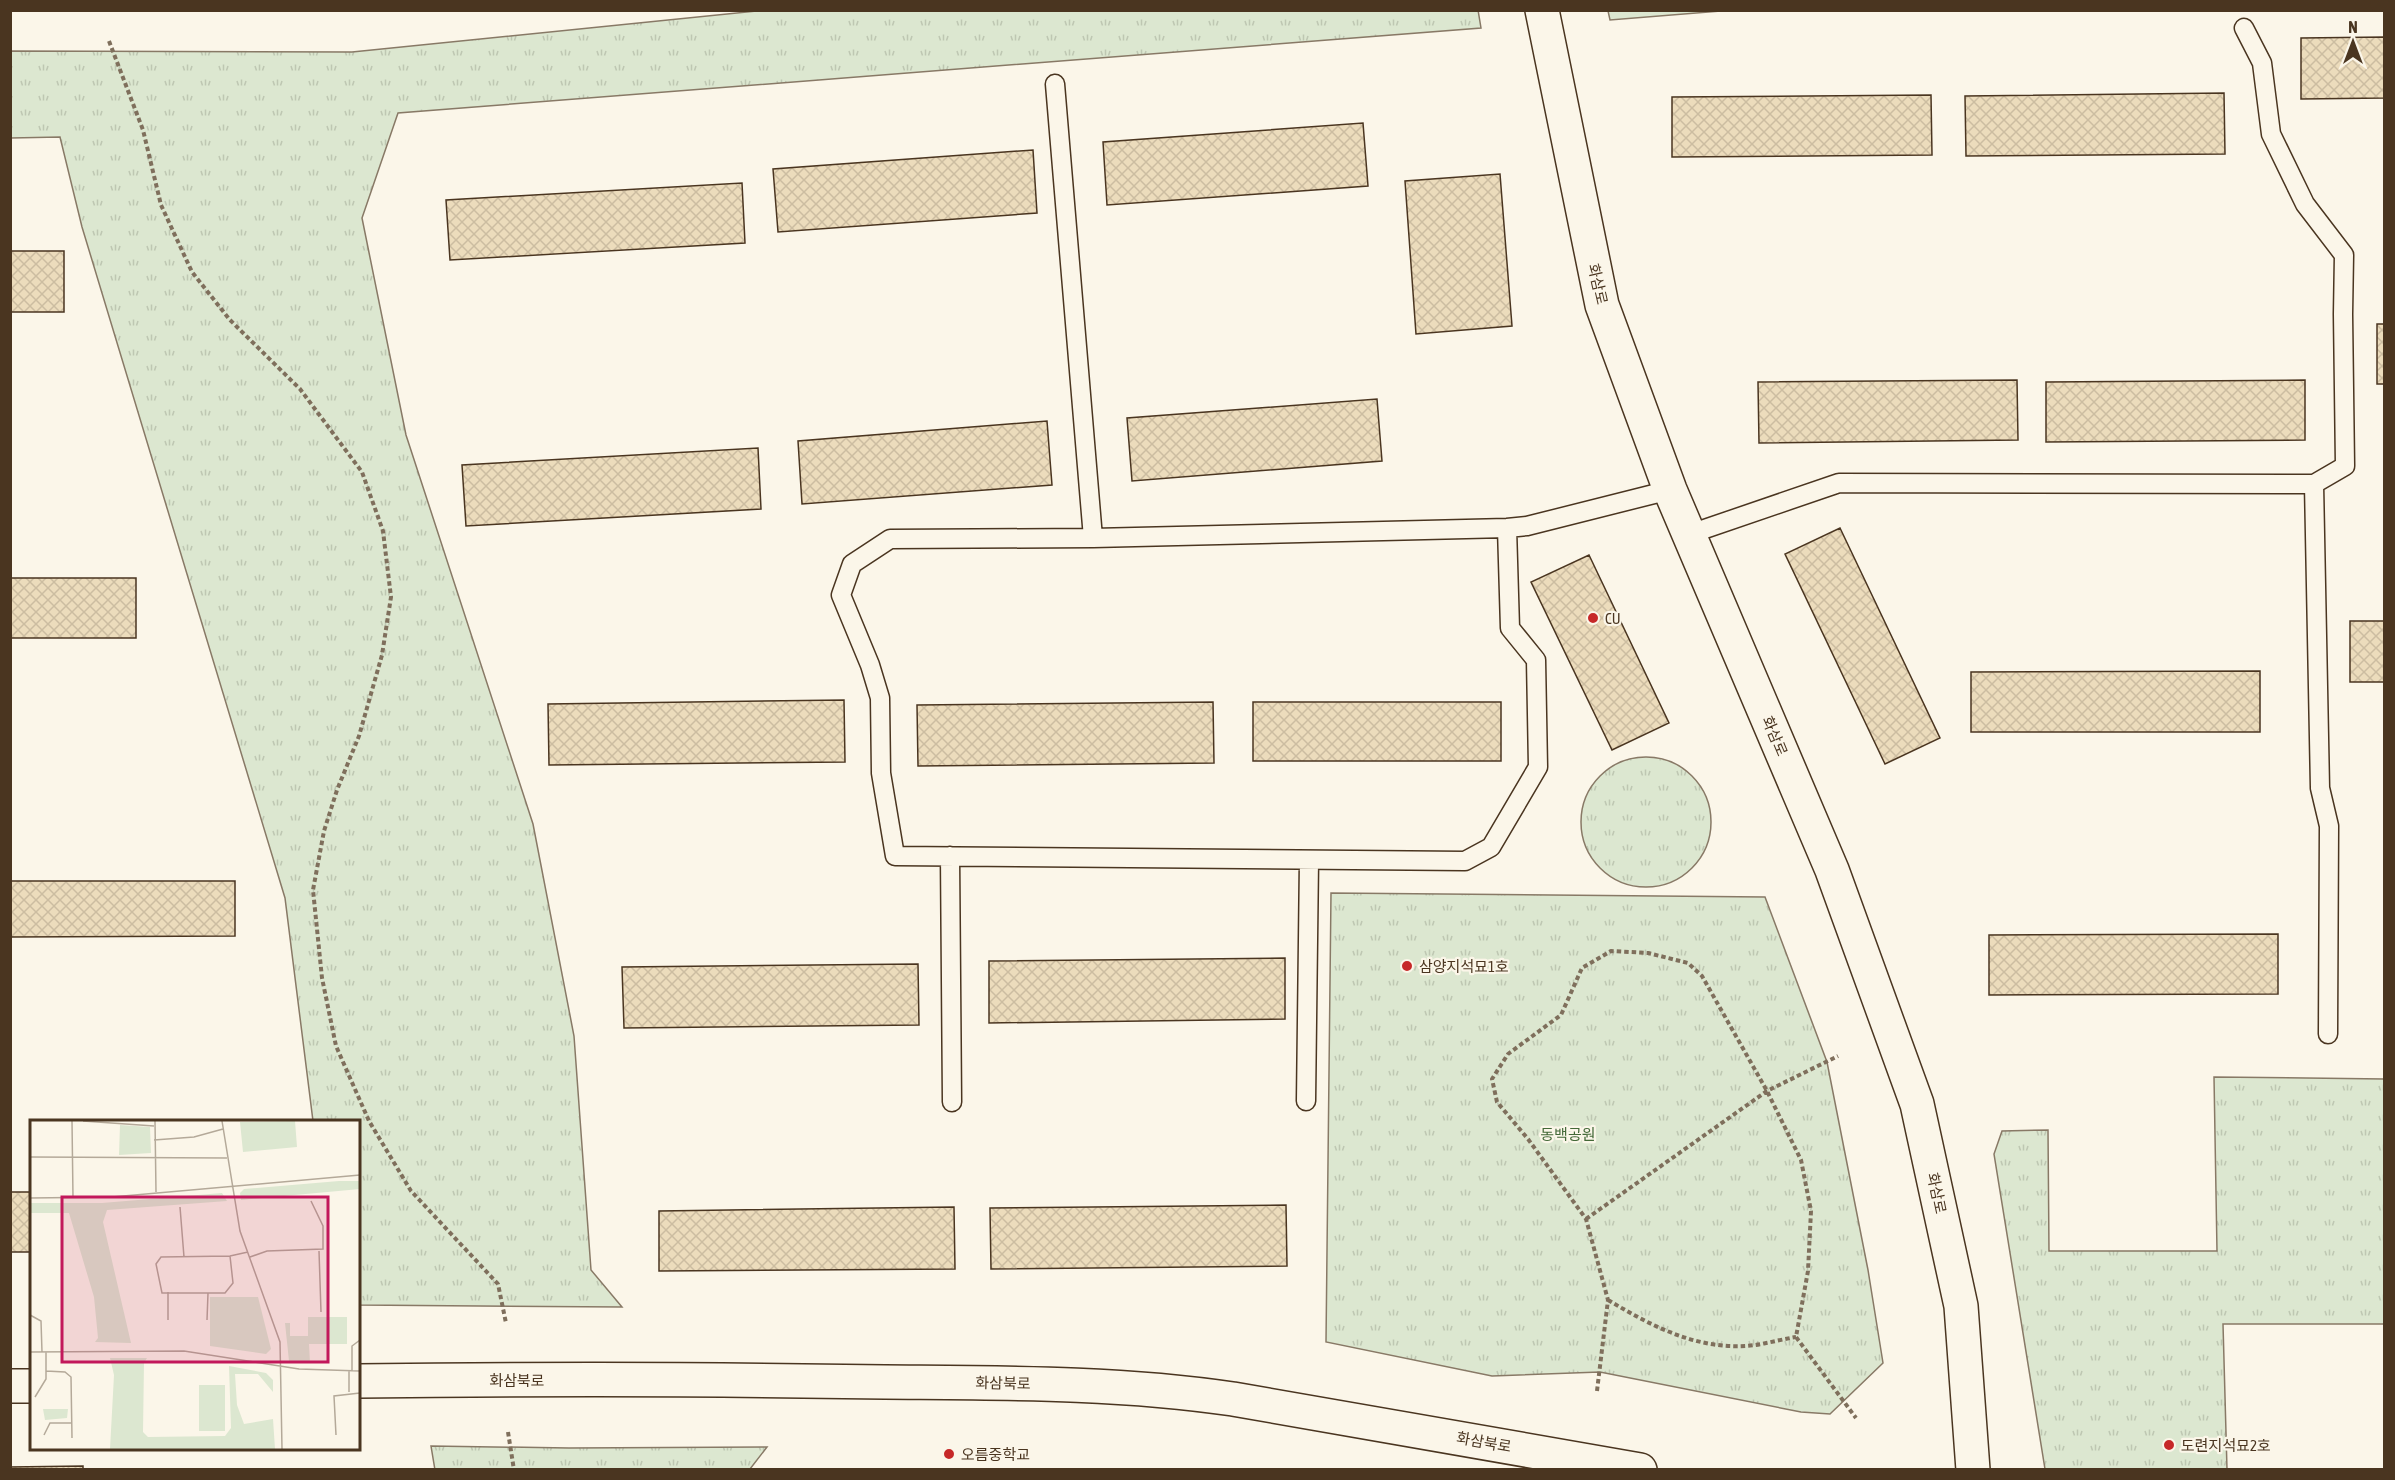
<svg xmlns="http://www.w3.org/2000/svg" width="2395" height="1480" viewBox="0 0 2395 1480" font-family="'Asap Condensed','Noto Sans KR',sans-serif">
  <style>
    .grass { fill: #dce7d0; stroke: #887966; stroke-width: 1.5 }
    .park { fill: url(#park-tufts); stroke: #887966; stroke-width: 1.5 }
    .building { fill: url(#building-cross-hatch); stroke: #4a3520; stroke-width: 1.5 }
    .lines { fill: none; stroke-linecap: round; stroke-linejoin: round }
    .lane-casing { stroke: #4a3520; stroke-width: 21 }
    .secondary-casing { stroke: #4a3520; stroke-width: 36 }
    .path { stroke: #7f6f5c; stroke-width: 4; stroke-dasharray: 4.5 3; stroke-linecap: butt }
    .lane { stroke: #fbf6e9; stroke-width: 18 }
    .secondary { stroke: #fbf6e9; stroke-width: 33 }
    .poi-dot { fill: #c62828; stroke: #fbf6e9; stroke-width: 2 }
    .labels { text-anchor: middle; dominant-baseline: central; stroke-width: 4.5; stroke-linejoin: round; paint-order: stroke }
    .street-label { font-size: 15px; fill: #4a3520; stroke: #fbf6e9 }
    .poi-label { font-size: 15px; fill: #4a3520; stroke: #fbf6e9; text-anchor: start }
    .park-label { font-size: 15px; fill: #436837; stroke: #fbf6e9 }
    .inset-road { fill: none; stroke: #b4a999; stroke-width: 1.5 }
    .view { fill: #c2185b; fill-opacity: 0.15; stroke: #c2185b; stroke-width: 3 }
    .inset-edge { fill: none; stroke: #4a3520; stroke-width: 3 }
  </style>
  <defs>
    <pattern id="park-tufts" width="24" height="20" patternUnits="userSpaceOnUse" patternTransform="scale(1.5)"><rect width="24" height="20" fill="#dce7d0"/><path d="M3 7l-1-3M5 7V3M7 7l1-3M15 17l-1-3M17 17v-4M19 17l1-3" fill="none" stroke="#bec7b2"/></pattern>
    <pattern id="building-cross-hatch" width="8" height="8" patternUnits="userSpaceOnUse" patternTransform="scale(1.5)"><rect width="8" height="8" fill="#ecdcbc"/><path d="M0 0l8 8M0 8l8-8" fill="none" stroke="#ccbda1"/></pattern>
  </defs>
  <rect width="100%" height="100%" fill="#fbf6e9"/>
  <!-- grass -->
  <path class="grass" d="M1608 11V10L1721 11 1610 20Z"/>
  <!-- park -->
  <path class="park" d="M767 10H1478L1481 28 398 113 362 218 406 435 533 824 574 1036 591 1270 622 1307 359 1305 358 1122 313 1121 285 898 82 227 60 137 11 138V51L352 52Z
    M1581 822a65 65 0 1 1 130 0a65 65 0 1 1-130 0Z
    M1331 893 1765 897 1827 1062 1868 1270 1883 1363 1830 1414 1801 1412 1600 1372 1492 1376 1326 1342Z
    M2214 1077 2384 1079V1324H2223L2227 1469H2045L1994 1154 2002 1131 2048 1130 2049 1251H2217Z
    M431 1446 569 1448 767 1447 750 1469 435 1470Z"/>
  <!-- building -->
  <path class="building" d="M2384 37V98L2301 99V38Z
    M2224 93 2225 154 1966 156 1965 96Z
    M1931 95 1932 155 1672 157V97Z
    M1363 123 1368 186 1107 205 1103 142Z
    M1033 150 1037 213 778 232 773 169Z
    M1500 174 1512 326 1416 334 1405 181Z
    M742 183 745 243 450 260 446 200Z
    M10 251H64V312H10Z
    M2377 324H2384V384H2377Z
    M2017 380 2018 440 1759 443 1758 382Z
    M2305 380V440L2046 442V382Z
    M1377 399 1382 461 1132 481 1127 418Z
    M1047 421 1052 485 802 504 798 441Z
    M758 448 761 509 466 526 462 465Z
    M1840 528 1940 738 1885 764 1785 554Z
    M1589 555 1669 723 1612 750 1531 582Z
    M10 578H136V638H10Z
    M2350 621H2384V682H2350Z
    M2260 671V732H1971V672Z
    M844 700 845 762 549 765 548 704Z
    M1213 702 1214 763 918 766 917 705Z
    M1253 702H1501V761H1253Z
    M10 881H235V936L10 937Z
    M2278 934V994L1989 995V935Z
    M1285 958V1019L989 1023V961Z
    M918 964 919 1025 624 1028 622 967Z
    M10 1192H32V1252H10Z
    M1286 1205 1287 1266 991 1269 990 1208Z
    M954 1207 955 1269 659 1271V1211Z
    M83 1466V1470H10V1467Z"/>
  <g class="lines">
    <!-- lane casing -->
    <g class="lane-casing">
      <path id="lane" d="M1055 84 1093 538
        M2314 484 2320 788 2329 826 2328 1034
        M1507 528 1510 628 1536 660 1538 767 1491 847 1465 861 895 856 881 773 880 698 870 665 841 595 852 564 890 539 1093 538 1507 528 1527 526 1670 490
        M1690 534 1839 483 2314 484 2345 466 2343 314 2344 255 2305 204 2271 134 2262 63 2244 28
        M950 856 952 1102
        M1306 1101 1309 860"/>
    </g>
    <!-- secondary casing -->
    <g class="secondary-casing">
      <path id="secondary" d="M1542 10 1602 305 1670 490 1832 870 1917 1104 1961 1306 1973 1470
        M358 1381C534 1379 709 1379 885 1382 1002 1383 1118 1382 1233 1399L1640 1470
        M10 1386H32"/>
    </g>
    <!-- path -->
    <path class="path" d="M109 41 143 130 161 205 192 272 230 320 300 389 362 472 383 531 391 597 382 655 359 736 337 790 324 831 313 890 322 978 336 1046 369 1121 411 1191 498 1284 506 1323
      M1586 1219 1767 1091 1838 1056
      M1608 1300C1653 1327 1701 1352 1755 1345 1769 1343 1783 1339 1796 1337
      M1597 1391 1608 1300 1586 1219 1528 1139 1497 1102 1492 1079 1508 1054 1561 1015 1582 968 1611 951 1648 953 1688 963 1702 976 1767 1091 1801 1160 1811 1211 1808 1271 1796 1337 1856 1418
      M508 1432 514 1470"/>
    <!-- lane -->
    <use href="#lane" class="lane"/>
    <!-- secondary -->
    <use href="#secondary" class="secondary"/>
  </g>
  <!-- markers -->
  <g class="poi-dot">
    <circle cx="1593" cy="618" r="6"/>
    <circle cx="1407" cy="966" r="6"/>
    <circle cx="2169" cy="1445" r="6"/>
    <circle cx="949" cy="1454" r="6"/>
  </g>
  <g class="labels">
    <!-- street labels -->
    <g class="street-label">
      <text transform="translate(1598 284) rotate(77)">화삼로</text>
      <text transform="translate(1775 736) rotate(67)">화삼로</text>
      <text transform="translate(1937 1193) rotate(78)">화삼로</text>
      <text x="517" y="1380">화삼북로</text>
      <text transform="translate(1003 1383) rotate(1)">화삼북로</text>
      <text transform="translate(1484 1442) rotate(10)">화삼북로</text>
    </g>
    <!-- poi labels -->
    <g class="poi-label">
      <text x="1605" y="618">CU</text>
      <text x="1419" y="966">삼양지석묘1호</text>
      <text x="2181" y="1445">도련지석묘2호</text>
      <text x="961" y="1454">오름중학교</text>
    </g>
    <!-- park labels -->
    <g class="park-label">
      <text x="1568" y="1134">동백공원</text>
    </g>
  </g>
  <!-- overview -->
  <g transform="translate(30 1120)">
    <rect width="330" height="330" fill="#fbf6e9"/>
    <path d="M265 1 267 27 213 32 210 2ZM309 61H330V69L211 80 210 73 214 69ZM169 265H195V311H169Z" fill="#dce7d0"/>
    <path d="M90 5 120 7 121 33 89 35ZM192 73 197 81 77 90 73 102 101 223 65 222 68 218 64 177 39 93H0V83H72ZM180 177H228L241 229 236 234 180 226ZM278 197H317V224H279L280 243 259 241 255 203H260V216H278ZM80 238H117L114 243 113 312 118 317 195 316 201 308 199 246 236 253 243 260V272L228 254H205L207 285 214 304 243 299 245 329H80L84 255ZM13 289H38L37 298 15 300Z" fill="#dce7d0"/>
    <path class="inset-road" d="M42 1 43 78M53 1 124 6M125 1 126 72M192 1 210 111 250 222 252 329M124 20 164 17 193 9M0 37 197 38M0 78 82 77 330 55M150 87 154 137M289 131 291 192M200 136 203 163 195 173H132L126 144 131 137 200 136 218 132M220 137 237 131 293 129V106L281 81M138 172V200M0 195 11 201 12 232M177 200 178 173M0 232 154 231 269 249 330 251M16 251 35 252 41 257 42 318M319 251V272M322 251V226L330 220M5 277 16 259V232M14 315 20 303H42M306 315 304 276 330 273"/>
    <path class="view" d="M32 77H298V242H32Z"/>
    <rect width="330" height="330" class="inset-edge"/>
  </g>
  <!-- border -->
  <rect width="2395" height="1480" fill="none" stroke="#4a3520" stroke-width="24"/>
  <!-- north arrow -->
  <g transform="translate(2353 42)" stroke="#fbf6e9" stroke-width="4.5" paint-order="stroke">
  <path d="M0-4.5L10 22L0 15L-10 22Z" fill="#4a3520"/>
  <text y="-9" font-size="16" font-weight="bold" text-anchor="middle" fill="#4a3520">N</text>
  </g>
</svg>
